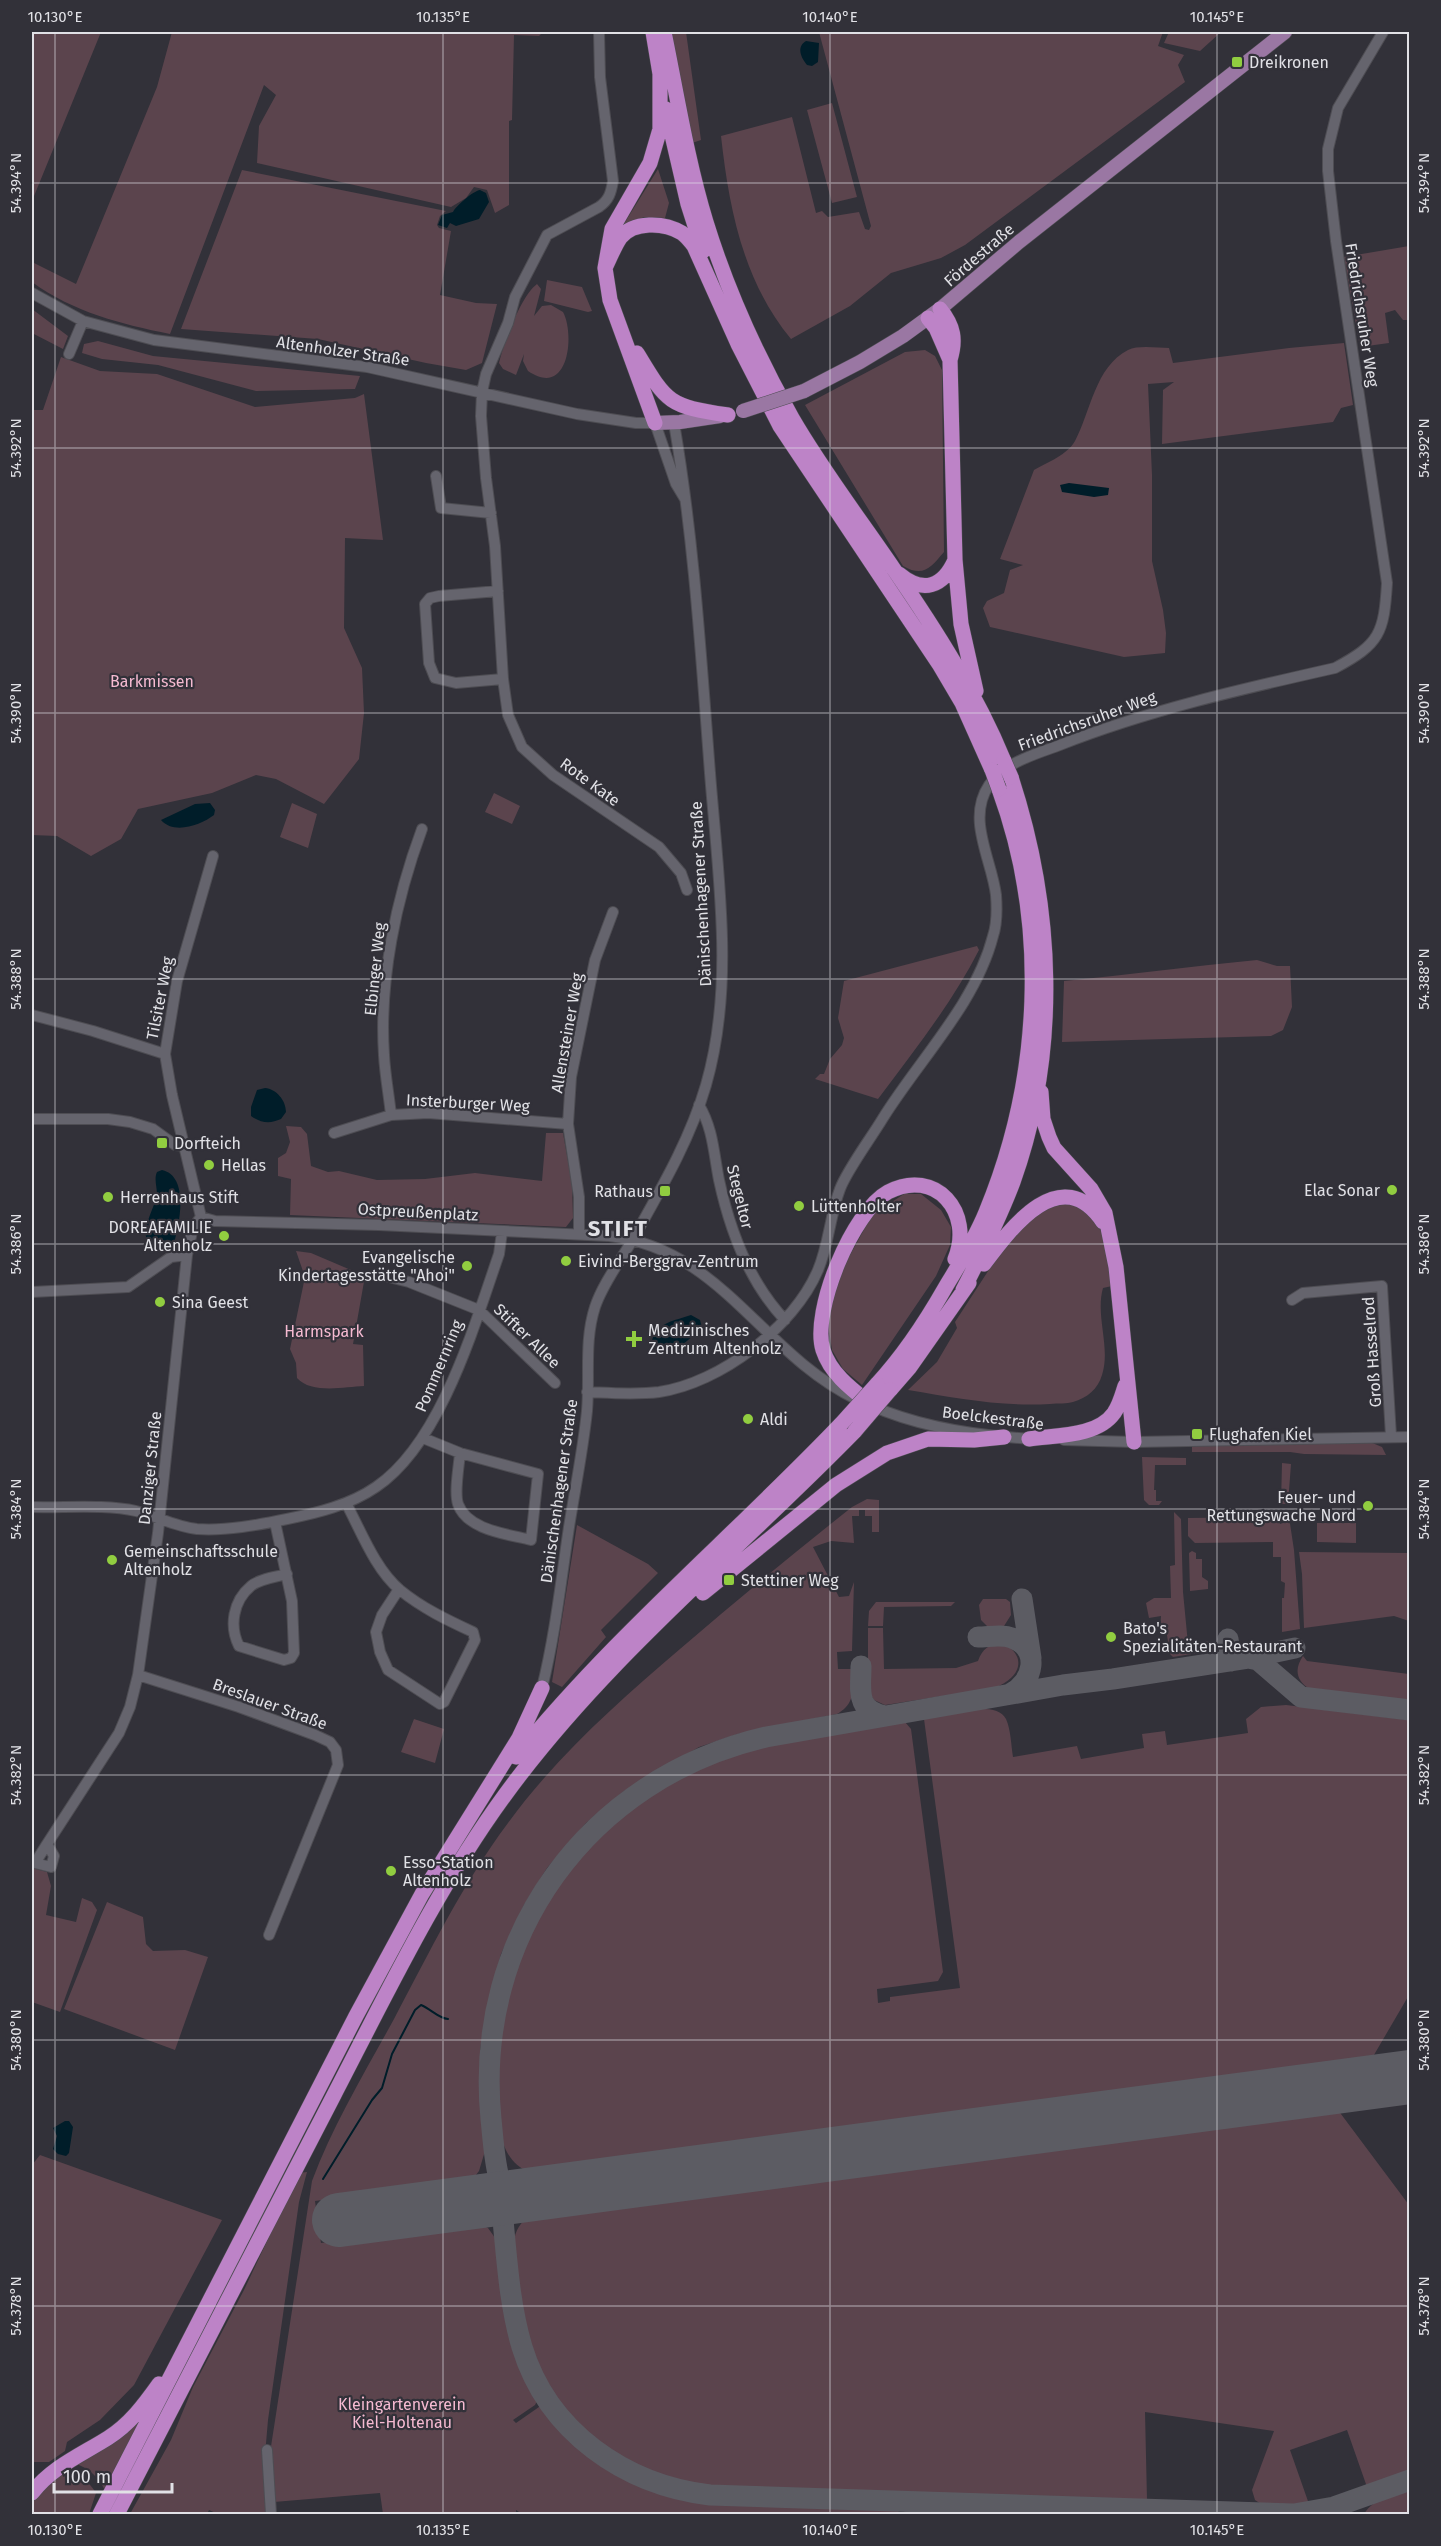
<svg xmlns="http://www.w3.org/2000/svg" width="1441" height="2546" viewBox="0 0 1441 2546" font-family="'Fira Sans',sans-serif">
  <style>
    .green { fill: #5b444d }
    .water { fill: #001d29 }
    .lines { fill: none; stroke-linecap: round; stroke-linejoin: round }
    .stream { stroke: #001d29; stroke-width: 2 }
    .taxiway { stroke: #5c5c63; stroke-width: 21 }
    .runway { stroke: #5c5c63; stroke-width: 54 }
    .minor-casing { stroke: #4e4d53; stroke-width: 12 }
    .major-casing { stroke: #4e4d53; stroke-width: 15 }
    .highway-casing { stroke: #4e4d53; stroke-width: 16 }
    .minor { stroke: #65646d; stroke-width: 10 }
    .major { stroke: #9a77a3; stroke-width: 14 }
    .highway { stroke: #bd83c7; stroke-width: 15 }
    .major-bridge-casing { stroke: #4e4d53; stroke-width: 15; stroke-linecap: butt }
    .highway-bridge-casing { stroke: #4e4d53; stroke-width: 16; stroke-linecap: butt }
    .major-bridge { stroke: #9a77a3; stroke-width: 14 }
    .highway-bridge { stroke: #bd83c7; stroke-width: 15 }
    .ticks { fill: none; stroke: #e1e1e6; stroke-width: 1.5; stroke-opacity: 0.45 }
    .poi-dot { fill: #91cd40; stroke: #323139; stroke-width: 2 }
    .labels { text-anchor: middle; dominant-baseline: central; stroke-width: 4.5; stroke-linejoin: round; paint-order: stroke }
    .poi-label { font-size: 16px; fill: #e1e1e6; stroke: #323139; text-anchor: start }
    .street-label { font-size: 16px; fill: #e1e1e6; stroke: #323139 }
    .park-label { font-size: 16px; fill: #f5bad1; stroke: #323139 }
    .district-label { font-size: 22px; font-weight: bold; letter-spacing: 1.5px; fill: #e1e1e6; stroke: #323139 }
    .neatline { fill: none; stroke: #e1e1e6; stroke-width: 2 }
    .ticks-label { font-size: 15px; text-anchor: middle; fill: #e1e1e6 }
  </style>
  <rect width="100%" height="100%" fill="#323139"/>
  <!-- green -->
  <path class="green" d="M32 32H101L32 201Z
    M172 32H543L539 36 514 35 512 120 509 121V205L495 213 487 190 474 187 466 198 451 207 257 163 259 126 276 95 264 85 170 334C121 324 73 312 32 282V262L76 284 157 87Z
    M670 32H686L701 140 692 143Z
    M819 32H1163L1158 46 1184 55 1178 65 1185 82 965 245 941 258 891 273 850 306 791 339C743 281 729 208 721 136L792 117 816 213 822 211 828 217 859 212 865 229 869 230 871 226Z
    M1169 32H1221L1200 51 1164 43Z
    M832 103 857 197 832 203 807 110Z
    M658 169 669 203 665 218 644 217 622 227Z
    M242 170 446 211 440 216 437 225 439 228 451 231 440 295 476 303 497 304 482 363 466 370 426 363 318 339 181 329Z
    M1409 246V320H1403L1395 310 1385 313 1389 343 1360 347 1344 257Z
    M547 280 582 287 592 311 588 312 544 301Z
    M537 284 541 289 534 316 542 306 551 305 563 312C575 334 569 399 528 371L523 361 524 354 516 375 503 369 499 363C504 342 521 296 537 284Z
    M32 309 68 336 63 349 32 333Z
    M98 341 153 356 360 376 355 389 256 391 158 365 102 359 82 353 84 344Z
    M1344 343 1353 405 1341 408 1333 422 1162 444 1163 390 1174 382 1148 384 1152 475V561L1163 610 1166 633 1165 653 1124 657 990 627 983 608 987 601 1004 593 1010 570 1023 565 1000 559 1034 470C1048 462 1067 455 1075 441 1091 411 1095 367 1128 350 1138 345 1158 348 1169 348L1173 363 1289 348Z
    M925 350 935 356 942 370 944 552C931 567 924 578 903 566L805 405 905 352Z
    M61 357 100 371 157 374 255 407 355 398 364 394 383 540 345 538 344 628 362 668 364 713 359 759 324 804 276 779 256 775 212 793 138 809 121 839 91 856 57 836 32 835V410H43Z
    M494 793 520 806 512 824 485 812Z
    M292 803 317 814 308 848 280 837Z
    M977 946 979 950C952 1003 914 1051 878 1099L815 1079 820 1074H824L830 1059 842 1045 844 1038 838 1018 844 981Z
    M1257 960 1277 966H1290L1292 1007 1283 1030 1271 1036 1062 1042 1064 981C1129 975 1192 966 1257 960Z
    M286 1126 301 1127 307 1134 311 1166 328 1172 339 1171 377 1180 425 1179 475 1173 542 1181 546 1133H563L572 1184 573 1218 566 1227 290 1215 291 1179 278 1176V1158L286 1153 290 1142Z
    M904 1194H921L941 1210 951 1227 950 1245 936 1276 862 1385 843 1369 832 1350 829 1330 830 1309 844 1266 872 1215Z
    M1068 1203C1109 1216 1105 1250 1112 1286L1103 1288C1095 1316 1111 1347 1102 1375 1098 1389 1087 1398 1073 1402 1067 1404 1058 1403 1050 1404 1002 1407 956 1398 908 1390L937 1362 957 1328 955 1322 1005 1245 1042 1207Z
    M296 1251 311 1253 365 1276 353 1344 363 1345 364 1386C344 1387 311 1394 297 1378L296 1363 290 1349 305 1277Z
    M1370 1442 1382 1447 1386 1455 1304 1454 1290 1452H1192V1446Z
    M1142 1457 1186 1458V1465H1155L1154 1490H1156V1501H1162L1159 1505H1149L1144 1500Z
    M1282 1463 1291 1464 1288 1504H1281Z
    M867 1499 879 1500V1532H872V1516H865V1510H859V1516H852L854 1543 831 1541 813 1547 839 1597 849 1596 854 1582 852 1651 837 1652 838 1669H853C853 1688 856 1704 837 1714L738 1734 699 1747 624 1791 586 1823 547 1868 524 1905 501 1954 487 2007 480 2050 481 2116 485 2151 479 2171 472 2180 315 2201 321 2243 478 2223 488 2228 498 2242 510 2332 523 2370 538 2399 535 2405 513 2420 516 2423 539 2407H543L581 2450 613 2472 657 2492 693 2500 897 2509 900 2514H522L516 2510V2514H383L380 2493 274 2502 270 2453 312 2181C333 2125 365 2072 394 2019 429 1953 463 1883 508 1823 556 1757 619 1701 680 1649 737 1600 794 1553 852 1507Z
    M1174 1512 1181 1519 1183 1592 1188 1644 1211 1641V1644L1204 1652 1173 1657 1170 1654 1166 1629 1160 1630 1161 1616 1149 1618 1146 1603 1154 1598H1171L1170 1566 1175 1565Z
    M1282 1512 1289 1517 1294 1550 1300 1629 1282 1632V1598H1284L1285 1583 1281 1581V1557H1273V1542L1195 1543 1188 1536V1518L1279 1517 1280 1524 1283 1523Z
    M1317 1523H1356V1543L1317 1542Z
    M577 1525 648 1564 658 1573 601 1630 606 1637 562 1687 552 1682Z
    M1192 1551 1196 1553V1559H1202V1577L1208 1581V1589L1190 1591 1189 1553Z
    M1299 1552 1409 1553V1621L1394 1616 1304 1628 1302 1574Z
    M983 1599H1006L1010 1602 1011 1615 1004 1626 988 1627 981 1620 979 1605Z
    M876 1602H955L951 1606 884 1607 883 1626H868L869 1611Z
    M868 1628H883L884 1669 956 1668 978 1661C992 1619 1051 1665 994 1688L885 1705 874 1700 868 1691Z
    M1303 1656 1307 1661 1409 1674V1701L1310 1689C1296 1681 1294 1669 1303 1656Z
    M1286 1705 1409 1720V1995L1371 2060 531 2173C496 2160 498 2118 498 2087 498 1934 593 1794 743 1752 796 1737 851 1731 905 1722L911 1729 943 1972 938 1981 877 1989 878 2003 890 2001V1997L960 1988 924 1719C942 1715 996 1698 1006 1719 1011 1730 1011 1745 1013 1757L1077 1746 1081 1759 1144 1748 1142 1734 1165 1731 1167 1745 1248 1733 1246 1719 1261 1707Z
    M414 1719 444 1729 435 1763 401 1752Z
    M32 1868 47 1872 51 1886 46 1915 76 1922 82 1898 92 1902 97 1910 60 2012 32 2002Z
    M107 1902 143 1917 146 1944 153 1951 185 1950 208 1957 175 2050 64 2009Z
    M1338 2110 1409 2205V2471L1367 2487 1347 2430 1290 2450 1309 2504H1261L1255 2500 1252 2490 1274 2431 1145 2412 1147 2500 702 2487C624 2472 558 2429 532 2351 524 2328 521 2303 518 2279 514 2256 507 2232 529 2216Z
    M40 2155 222 2220 134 2385 100 2420 67 2442 65 2451 49 2462H32V2165Z
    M307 2172 299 2202 268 2420 265 2455 268 2514H218L209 2510 207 2514H130L171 2440 193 2387 244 2290 299 2173Z
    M145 2411 106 2492C98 2477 90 2468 73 2463Z
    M65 2472C80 2475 88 2480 96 2493L89 2514H32V2501L34 2498 51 2480Z
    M1409 2489V2514H1364C1374 2498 1393 2495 1409 2489Z
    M906 2509 1061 2514H903Z"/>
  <!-- water -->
  <path class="water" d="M806 41 819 43 818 62 812 66 807 65C801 58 796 47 806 41Z
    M480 190 486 193 489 202 479 219 456 226 450 223 447 228 438 225 442 215 453 212C456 206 473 191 480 190Z
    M1069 483 1109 488 1108 495 1094 497 1062 492 1060 485Z
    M210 803 215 810 214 815C201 825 174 835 161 820L195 804Z
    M265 1088C276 1089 286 1100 286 1112L281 1119C270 1124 261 1123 251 1116V1107L257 1090Z
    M162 1170C189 1176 180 1222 174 1243 131 1250 147 1225 156 1199 159 1190 153 1181 157 1172Z
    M691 1315 700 1320 702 1328 673 1353 661 1354 652 1340C658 1322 674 1321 691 1315Z
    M65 2121H69L73 2127 69 2153 66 2156 58 2154 53 2149 57 2136 53 2128Z"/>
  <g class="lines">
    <!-- stream -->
    <path class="stream" d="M323 2179 372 2100 382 2088 392 2054 415 2010 421 2005C431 2009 438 2018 448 2019"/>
    <!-- taxiway -->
    <path class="taxiway" d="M1022 1599 1031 1658
      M978 1637C989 1637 1002 1634 1012 1638 1041 1649 1034 1682 1010 1694
      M1228 1639 1231 1661
      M1248 1658 1258 1660 1301 1697 1410 1710
      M861 1666C861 1691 855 1710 885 1716
      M558 2190 515 2188 499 2178C494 2159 493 2138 491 2119 473 1937 588 1778 766 1737L1063 1685 1113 1679 1248 1658 1295 1648
      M543 2194C526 2198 507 2202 503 2220 507 2262 510 2307 522 2347 548 2432 625 2485 710 2495L1294 2514 1334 2507 1410 2480"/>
    <!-- runway -->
    <path class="runway" d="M339 2220 1410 2077"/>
    <!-- minor casing -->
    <g class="minor-casing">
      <path id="minor" d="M599 32 600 77 613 181C611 193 609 200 599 207L547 235 515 297 508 323 486 374 482 392 481 416 486 478 495 546 503 679 508 715 522 747 553 775 659 847 681 873 687 890
        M32 293 83 321 154 340 367 367 577 414 636 423H655L676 484 685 499
        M69 354 83 321
        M436 476 441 508 491 513
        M498 591 439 596 430 598 425 604 429 663 435 678 456 683 503 679
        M32 1015 93 1031 165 1054
        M699 1105C713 1128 714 1155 719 1180 730 1231 749 1282 785 1320
        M391 1115C389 1095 385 1075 384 1055 379 980 396 899 422 829
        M32 1119H108L130 1122 153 1129 175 1145 184 1146
        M334 1133 391 1115 428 1113 568 1124
        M201 1217 215 1221 379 1225 609 1236C721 1248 762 1354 856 1399
        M201 1217 172 1095 165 1054 177 981 213 856
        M579 1234V1197L568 1124 571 1077 595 960 613 912
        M377 1274 409 1282 479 1310 555 1383
        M32 1292 128 1287 171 1257 187 1255
        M1292 1300 1303 1293 1382 1286 1391 1436
        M587 1392C611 1393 635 1395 659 1392 720 1383 794 1327 818 1270 829 1244 830 1215 840 1189 847 1170 871 1138 883 1118 919 1060 976 1003 993 936 997 924 997 908 996 895 992 860 966 819 989 785 1005 762 1036 754 1060 745 1149 710 1242 689 1335 668 1380 644 1384 633 1387 583L1336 241 1328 171V149L1338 108 1383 32
        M870 1405C921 1428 979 1436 1034 1439
        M423 1438 460 1453 538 1474 531 1540C507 1534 467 1530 458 1504 454 1492 459 1466 460 1453
        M1064 1440 1134 1442 1410 1437
        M346 1503C361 1531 375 1569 400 1590 422 1608 447 1620 473 1632L475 1640 444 1702 440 1704 388 1670 380 1652 376 1632 382 1615 399 1589
        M32 1507C64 1508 105 1504 136 1511 156 1516 176 1527 197 1529 226 1531 258 1525 287 1519 317 1513 350 1505 376 1487 441 1443 474 1326 499 1254L502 1232
        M275 1522 292 1601 294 1653 291 1658 284 1660 239 1646C229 1626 233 1601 251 1586 259 1579 276 1577 287 1574
        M138 1675 239 1707 315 1735 330 1742 336 1750 338 1765 269 1935
        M542 1688C555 1636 561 1581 569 1527 575 1489 583 1450 587 1411 590 1376 584 1341 595 1307 603 1283 621 1260 633 1239 661 1189 690 1140 706 1085 735 984 718 877 710 773 701 656 694 539 674 423
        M47 1844 119 1733 130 1707 138 1675 158 1533 187 1255 193 1227 201 1217
        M47 1844 54 1856 51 1867 35 1863Z
        M267 2450 271 2514"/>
    </g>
    <!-- major casing -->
    <g class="major-casing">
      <path id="major" d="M804 391 860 362 903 336 940 309 1019 242 1285 32
        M655 423 680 422 720 416"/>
    </g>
    <!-- highway casing -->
    <g class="highway-casing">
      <path id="highway" d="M653 32 661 80
        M664 32C677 95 687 160 706 222 727 290 757 356 792 418 822 470 859 518 893 568 935 629 976 693 1004 761
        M666 109 688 204 703 251
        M605 268C610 258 614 247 620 238 633 221 664 222 682 233 686 236 691 242 694 246L738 344 780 426 939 664 962 703 992 770
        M940 309C954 326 956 340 950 360L955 560 961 624 976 691
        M928 318 936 328 950 360
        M637 353C667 403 668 406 728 415
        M655 423 610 300 605 268 612 229 650 163 660 129V72
        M899 574C923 594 943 587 955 560
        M1041 1092 1043 1119 1049 1137 1054 1148 1091 1189 1105 1213 1116 1267 1134 1442
        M984 1264C1011 1228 1061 1160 1103 1222
        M963 1290C981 1255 999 1219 1013 1182 1060 1051 1054 908 1011 777
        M877 1384C904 1355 925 1323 945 1288 960 1263 975 1239 986 1212 1041 1079 1049 925 999 789
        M890 1390 910 1367 969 1283
        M874 1407C854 1391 831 1375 823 1350 811 1311 853 1211 888 1192 936 1167 974 1213 955 1259
        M1029 1439C1056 1435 1097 1437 1114 1413 1120 1404 1122 1395 1125 1386
        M703 1593 836 1485 887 1453 928 1439 974 1440 1004 1437
        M516 1757C614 1636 734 1536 841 1424
        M32 2493C52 2467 81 2455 108 2438 130 2424 144 2405 159 2384
        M100 2514 356 2016 422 1894 519 1738 542 1688
        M117 2514C189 2375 261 2235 334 2095 387 1993 437 1888 505 1795 604 1659 738 1551 855 1431"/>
    </g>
    <!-- minor -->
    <use href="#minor" class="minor"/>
    <!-- major -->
    <use href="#major" class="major"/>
    <!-- highway -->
    <use href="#highway" class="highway"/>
    <!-- major-bridge casing -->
    <g class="major-bridge-casing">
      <path id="major-bridge" d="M743 411 804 391"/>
    </g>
    <!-- highway-bridge casing -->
    <g class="highway-bridge-casing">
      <path id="highway-bridge" d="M1004 761 1011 777
        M992 770 999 789
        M841 1424 877 1384
        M855 1431 890 1390"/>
    </g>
    <!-- major-bridge -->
    <use href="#major-bridge" class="major-bridge"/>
    <!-- highway-bridge -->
    <use href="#highway-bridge" class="highway-bridge"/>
  </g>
  <!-- ticks -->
  <path class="ticks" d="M55 32V2514M443 32V2514M830 32V2514M1217 32V2514M32 183H1410M32 448H1410M32 713H1410M32 979H1410M32 1244H1410M32 1509H1410M32 1775H1410M32 2040H1410M32 2306H1410"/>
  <!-- markers -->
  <g class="poi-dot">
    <rect x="1231" y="56" width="12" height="12" rx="3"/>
    <rect x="156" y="1137" width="12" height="12" rx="3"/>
    <circle cx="209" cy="1165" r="6"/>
    <circle cx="1392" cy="1190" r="6"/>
    <rect x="659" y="1185" width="12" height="12" rx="3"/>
    <circle cx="108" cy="1197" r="6"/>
    <circle cx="799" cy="1206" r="6"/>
    <circle cx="224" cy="1236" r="6"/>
    <circle cx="566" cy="1261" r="6"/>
    <circle cx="467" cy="1266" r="6"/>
    <circle cx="160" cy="1302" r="6"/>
    <path d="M631 1330h6v6h6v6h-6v6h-6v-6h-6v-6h6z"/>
    <circle cx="748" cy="1419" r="6"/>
    <rect x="1191" y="1428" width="12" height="12" rx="3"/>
    <circle cx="1368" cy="1506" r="6"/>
    <circle cx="112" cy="1560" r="6"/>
    <rect x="723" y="1574" width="12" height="12" rx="3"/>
    <circle cx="1111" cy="1637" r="6"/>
    <circle cx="391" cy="1871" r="6"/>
  </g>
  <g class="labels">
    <!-- poi labels -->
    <g class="poi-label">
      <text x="1249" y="62">Dreikronen</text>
      <text x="174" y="1143">Dorfteich</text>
      <text x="221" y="1165">Hellas</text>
      <text x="1380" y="1190" text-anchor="end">Elac Sonar</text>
      <text x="653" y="1191" text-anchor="end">Rathaus</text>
      <text x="120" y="1197">Herrenhaus Stift</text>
      <text x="811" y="1206">Lüttenholter</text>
      <text x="212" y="1227" text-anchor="end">DOREAFAMILIE<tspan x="212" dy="18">Altenholz</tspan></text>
      <text x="455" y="1257" text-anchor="end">Evangelische<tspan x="455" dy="18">Kindertagesstätte "Ahoi"</tspan></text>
      <text x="578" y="1261">Eivind-Berggrav-Zentrum</text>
      <text x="172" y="1302">Sina Geest</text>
      <text x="648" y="1330">Medizinisches<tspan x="648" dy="18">Zentrum Altenholz</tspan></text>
      <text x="760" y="1419">Aldi</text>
      <text x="1209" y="1434">Flughafen Kiel</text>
      <text x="1356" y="1497" text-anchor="end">Feuer- und<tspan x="1356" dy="18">Rettungswache Nord</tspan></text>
      <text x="124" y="1551">Gemeinschaftsschule<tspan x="124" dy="18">Altenholz</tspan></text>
      <text x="741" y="1580">Stettiner Weg</text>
      <text x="1123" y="1628">Bato's<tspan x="1123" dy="18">Spezialitäten-Restaurant</tspan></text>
      <text x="403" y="1862">Esso-Station<tspan x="403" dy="18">Altenholz</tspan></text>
    </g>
    <!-- street labels -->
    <g class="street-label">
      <text transform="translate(979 255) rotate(-41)">Fördestraße</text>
      <text transform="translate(1362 315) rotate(81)">Friedrichsruher Weg</text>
      <text transform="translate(343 351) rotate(8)">Altenholzer Straße</text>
      <text transform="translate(1087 721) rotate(-20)">Friedrichsruher Weg</text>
      <text transform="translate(590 782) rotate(36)">Rote Kate</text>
      <text transform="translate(701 894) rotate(-93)">Dänischenhagener Straße</text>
      <text transform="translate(375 969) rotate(-84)">Elbinger Weg</text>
      <text transform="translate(160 998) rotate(-79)">Tilsiter Weg</text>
      <text transform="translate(567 1033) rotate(-80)">Allensteiner Weg</text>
      <text transform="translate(468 1103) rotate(3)">Insterburger Weg</text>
      <text transform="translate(740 1197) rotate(76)">Stegeltor</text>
      <text transform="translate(418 1212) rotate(3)">Ostpreußenplatz</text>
      <text transform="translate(527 1336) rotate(44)">Stifter Allee</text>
      <text transform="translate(1372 1352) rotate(-94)">Groß Hasselrod</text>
      <text transform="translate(439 1366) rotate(-67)">Pommernring</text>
      <text transform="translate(993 1418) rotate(7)">Boelckestraße</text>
      <text transform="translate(150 1468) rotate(-84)">Danziger Straße</text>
      <text transform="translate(559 1491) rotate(-82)">Dänischenhagener Straße</text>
      <text transform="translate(270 1704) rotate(20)">Breslauer Straße</text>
    </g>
    <!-- park labels -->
    <g class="park-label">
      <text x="152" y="681">Barkmissen</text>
      <text x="324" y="1331">Harmspark</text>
      <text x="402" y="2404">Kleingartenverein<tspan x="402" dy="18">Kiel-Holtenau</tspan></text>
    </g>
    <!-- district labels -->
    <g class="district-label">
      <text x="618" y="1228">STIFT</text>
    </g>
  </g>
  <!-- border -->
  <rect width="1441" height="2546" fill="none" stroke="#323139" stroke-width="66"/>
  <!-- scale -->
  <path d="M54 2483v9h118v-9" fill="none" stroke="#e1e1e6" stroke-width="3"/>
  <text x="63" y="2483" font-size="18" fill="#e1e1e6" stroke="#323139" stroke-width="4.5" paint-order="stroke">100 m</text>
  <rect x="33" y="33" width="1375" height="2480" class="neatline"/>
  <g class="ticks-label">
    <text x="55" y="22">10.130°E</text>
    <text x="443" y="22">10.135°E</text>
    <text x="830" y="22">10.140°E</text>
    <text x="1217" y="22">10.145°E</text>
    <text transform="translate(16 183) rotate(-90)" y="5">54.394°N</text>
    <text transform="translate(1424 183) rotate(-90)" y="5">54.394°N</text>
    <text transform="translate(16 448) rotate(-90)" y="5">54.392°N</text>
    <text transform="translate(1424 448) rotate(-90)" y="5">54.392°N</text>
    <text transform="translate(16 713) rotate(-90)" y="5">54.390°N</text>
    <text transform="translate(1424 713) rotate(-90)" y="5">54.390°N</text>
    <text transform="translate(16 979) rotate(-90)" y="5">54.388°N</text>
    <text transform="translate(1424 979) rotate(-90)" y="5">54.388°N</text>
    <text transform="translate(16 1244) rotate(-90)" y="5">54.386°N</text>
    <text transform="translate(1424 1244) rotate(-90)" y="5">54.386°N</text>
    <text transform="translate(16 1509) rotate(-90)" y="5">54.384°N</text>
    <text transform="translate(1424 1509) rotate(-90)" y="5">54.384°N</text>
    <text transform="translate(16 1775) rotate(-90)" y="5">54.382°N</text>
    <text transform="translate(1424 1775) rotate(-90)" y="5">54.382°N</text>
    <text transform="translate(16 2040) rotate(-90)" y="5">54.380°N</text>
    <text transform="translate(1424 2040) rotate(-90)" y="5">54.380°N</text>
    <text transform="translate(16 2306) rotate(-90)" y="5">54.378°N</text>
    <text transform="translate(1424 2306) rotate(-90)" y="5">54.378°N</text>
    <text x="55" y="2535">10.130°E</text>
    <text x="443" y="2535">10.135°E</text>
    <text x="830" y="2535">10.140°E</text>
    <text x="1217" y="2535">10.145°E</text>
  </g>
</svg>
